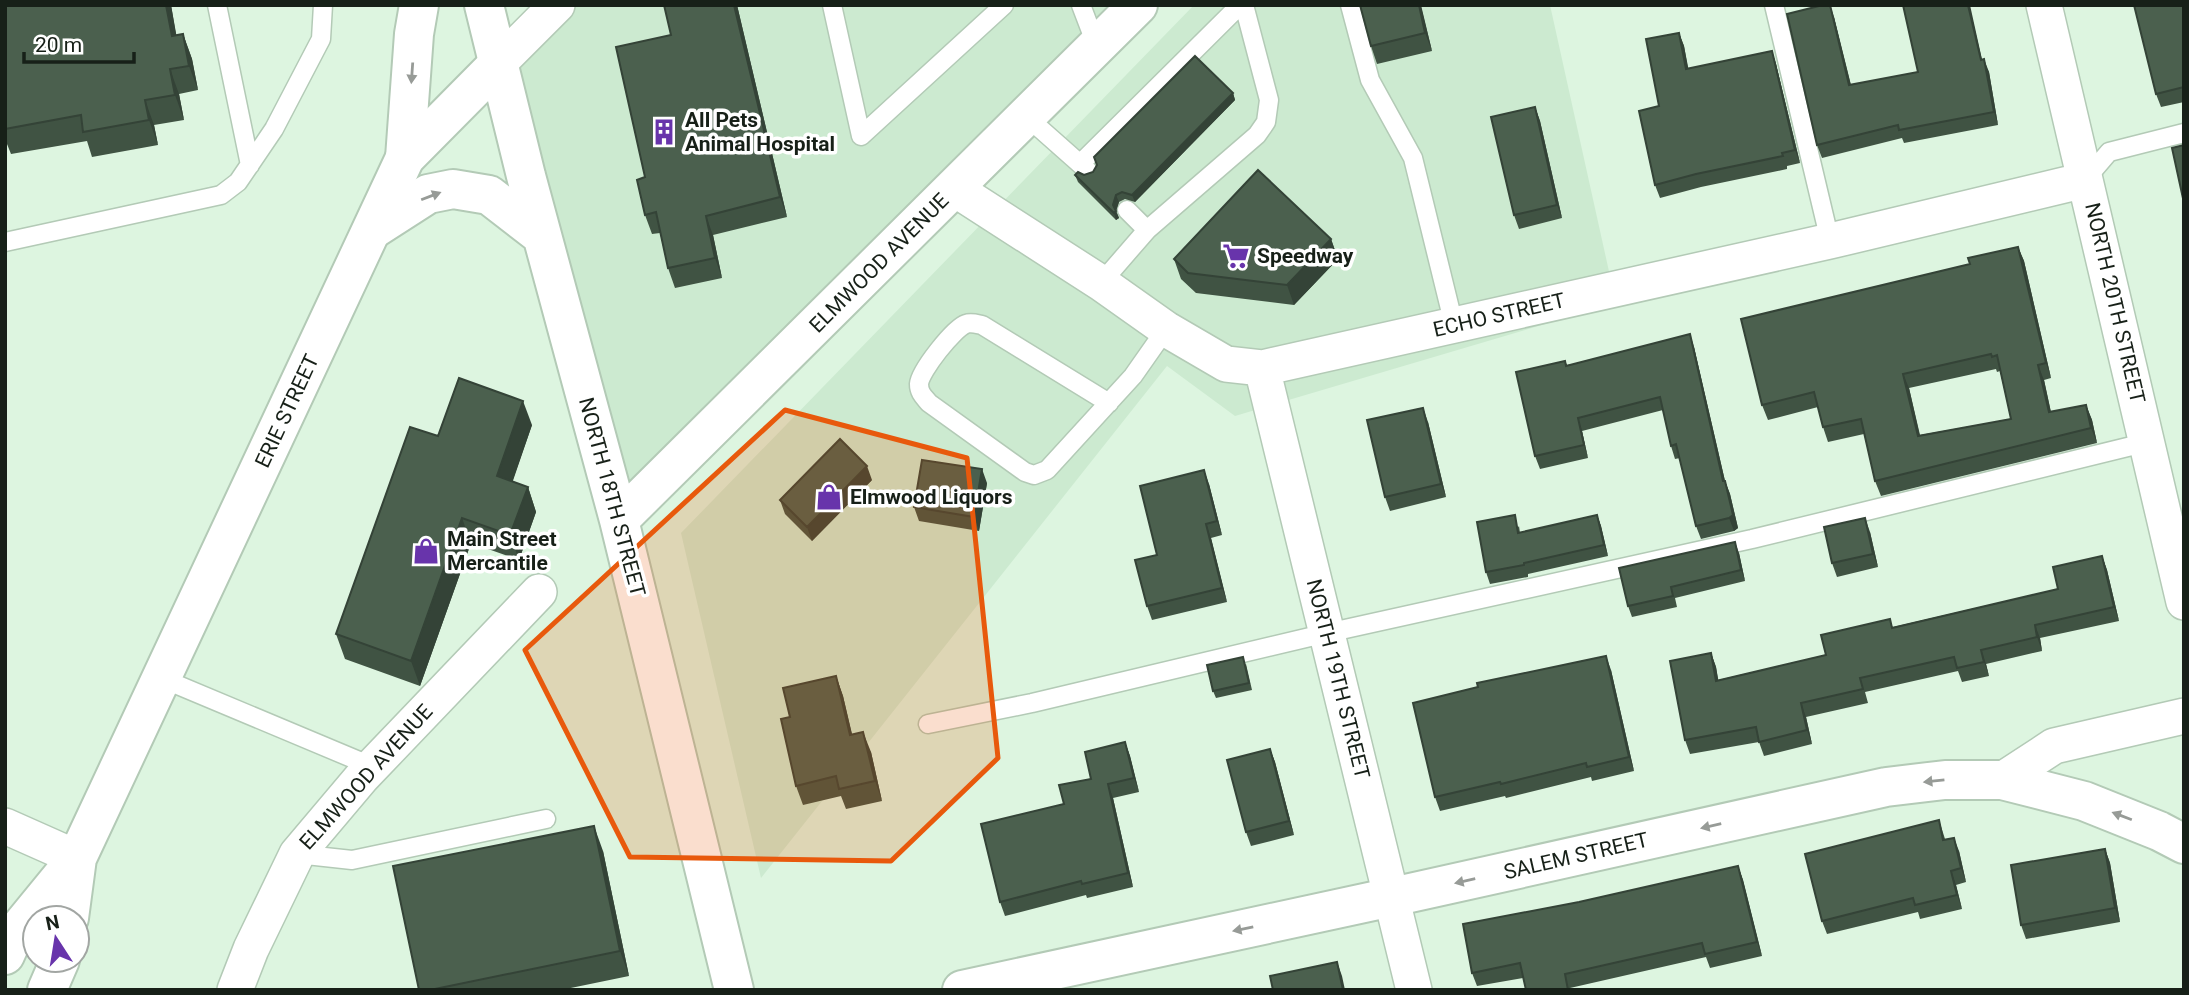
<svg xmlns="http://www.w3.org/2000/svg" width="2189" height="995" viewBox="0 0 2189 995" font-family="Roboto,sans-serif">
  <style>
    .built { fill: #ccead0 }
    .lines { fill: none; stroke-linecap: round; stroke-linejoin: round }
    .service-casing { stroke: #b3cab6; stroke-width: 21 }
    .minor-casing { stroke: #b3cab6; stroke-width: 38 }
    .tertiary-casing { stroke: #b3cab6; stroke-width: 42 }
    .secondary-casing { stroke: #b3cab6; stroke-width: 42 }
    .service { stroke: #fff; stroke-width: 18 }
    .minor { stroke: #fff; stroke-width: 35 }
    .tertiary { stroke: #fff; stroke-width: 38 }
    .secondary { stroke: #fff; stroke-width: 38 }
    .wall { fill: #405343; fill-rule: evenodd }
    .shaded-wall { fill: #344337 }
    .building { fill: #4b604e; stroke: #344337; stroke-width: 2; fill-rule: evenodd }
    .oneway { fill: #979b97 }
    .marked { fill: #e8590c; fill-opacity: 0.2; stroke: #e8590c; stroke-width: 5; stroke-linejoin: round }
    .labels { text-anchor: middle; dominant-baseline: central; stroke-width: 7; stroke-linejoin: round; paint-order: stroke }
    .poi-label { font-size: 21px; font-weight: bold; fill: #172018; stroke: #fff; text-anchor: start }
    .street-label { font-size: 21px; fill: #172018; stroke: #fff }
  </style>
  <rect width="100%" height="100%" fill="#ddf5e0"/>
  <!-- built -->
  <path class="built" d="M557 5H1138L619 520 499 63Z
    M1194 5H1550L1616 303 1235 416 1167 366 761 878 681 533Z"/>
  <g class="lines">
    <!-- service casing -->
    <g class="service-casing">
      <path id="service" d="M217 5 250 165
        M832 5 861 136 1004 5
        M1081 5 1097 47
        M1350 5 1370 80 1413 158 1454 325
        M1774 5 1830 241
        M1027 117 1088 171
        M1081 163 1240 5
        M2085 180 2109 152 2184 133
        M1127 210 1147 230
        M5 242 221 195 238 182 274 129 321 39 323 5
        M1101 283 1147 230 1257 135 1266 122 1269 100 1244 5
        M1109 403 982 325C977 324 971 322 966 324 954 328 920 371 919 384 919 393 924 397 929 403L1025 472 1034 475 1047 470 1133 376 1166 329
        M161 678 371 766
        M928 724 1032 703 1327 633 1752 539 2148 442
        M297 854 352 860 546 819"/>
    </g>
    <!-- minor casing -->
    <g class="minor-casing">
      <path id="minor" d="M2044 5 2184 602
        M499 63 557 5
        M955 189 1101 283 1166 329 1226 364 1262 368 1830 241 2085 180
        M1262 368 1414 990
        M2002 780 2054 746 2184 716
        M5 826 77 858
        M235 990 251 949 297 854 362 777 539 592"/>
    </g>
    <!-- tertiary casing -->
    <g class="tertiary-casing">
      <path id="tertiary" d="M69 918 77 858
        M5 955 14 935 77 858 405 158 499 63
        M47 990 60 960"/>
    </g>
    <!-- secondary casing -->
    <g class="secondary-casing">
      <path id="secondary" d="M484 5 526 176 619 520 734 990
        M405 158 414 34 419 5
        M372 230 428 194 453 189 489 195 542 236
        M619 520 1138 5
        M962 990 1392 897 1886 787 1945 780H2002L2084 801 2159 831 2184 844"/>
    </g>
    <!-- service -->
    <use href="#service" class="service"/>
    <!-- minor -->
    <use href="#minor" class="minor"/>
    <!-- tertiary -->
    <use href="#tertiary" class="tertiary"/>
    <!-- secondary -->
    <use href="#secondary" class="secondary"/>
  </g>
  <!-- wall -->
  <path class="wall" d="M5 5H171L176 35 183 34 192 59 198 90 179 94 184 120 154 125 158 145 92 157 87 141 11 154 5 139Z
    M664 5H737L787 217 713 235 722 278 675 288 668 268 660 233 652 234 645 215V177L671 35Z
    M1360 5H1429L1421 7 1432 51 1377 64 1371 46Z
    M2184 5V102L2161 107 2156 94Z
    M1834 17 1851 85 1982 59 1989 72 1998 125 1904 143 1902 138 1822 158 1817 145Z
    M1679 33 1684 46 1688 69 1772 51 1776 64 1800 163 1787 166V169L1701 187 1660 198 1655 185 1659 106Z
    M1233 93 1235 100 1135 202 1125 199 1119 202 1116 211 1119 218 1116 220 1078 182 1075 175H1084L1093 172Z
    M1535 107 1540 121 1562 218 1519 229 1514 215Z
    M1331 239 1338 259 1294 305 1196 293 1181 279 1174 259Z
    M2018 247 2024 261 2051 378 2044 380 2051 412 2086 405 2092 420 2097 443 1881 496 1875 481 1864 434 1828 442 1823 427 1818 407 1768 420 1762 405 1970 264ZM1996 369 1997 372 2000 371 2011 419 1920 435 1909 388Z
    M1694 347 1725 481 1730 494 1738 528 1734 531 1701 539 1696 526 1680 458 1675 459 1671 446 1663 410 1582 431 1588 458 1540 469 1535 456 1565 361 1567 365Z
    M1428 422 1446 497 1390 511 1385 497Z
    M532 425 512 482 528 487 536 512 519 560 471 543 420 686 345 659 336 634 438 436Z
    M872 480 812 541 785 514 780 500Z
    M987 483 979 531 919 521 914 507Z
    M1209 484 1222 535 1211 538 1227 602 1152 620 1147 606 1157 555Z
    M1597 515 1601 526 1608 556 1528 574V577L1490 584 1486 572 1519 526 1520 533Z
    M1870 532 1878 567 1837 577 1832 563Z
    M1739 553 1745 581 1675 598 1677 607 1632 617 1628 606Z
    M2102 556 2107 570 2119 621 2040 638 2042 651 1986 664 1989 676 1962 682 1958 671 1865 692 1868 703 1806 717 1812 744 1764 756 1759 742 1690 754 1685 740 1711 653 1716 667 1718 680 1826 655 1893 627 2058 589Z
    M1246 664 1252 690 1216 698 1213 691Z
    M1611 670 1634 771 1592 781 1591 777 1506 798 1505 796 1440 811 1435 797Z
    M836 676 843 696 852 735 871 752 882 801 846 809 841 796 803 805 796 786 790 717Z
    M1125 742 1130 756 1139 792 1113 798 1133 887 1087 898 1086 895 1005 916 1000 902 1064 804 1091 779Z
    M1270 749 1275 762 1294 835 1251 846 1246 832Z
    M1939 820 1945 839 1959 851 1966 882 1956 885 1962 909 1920 919 1918 912 1827 934 1822 921Z
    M2105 849 2110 863 2120 922 2026 939 2021 925Z
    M603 851 629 976 561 990H419Z
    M1738 866 1743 880 1762 956 1710 968 1706 957 1570 988V990H1526L1523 978 1477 986 1472 973 1579 902Z"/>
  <!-- shaded-wall -->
  <path class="shaded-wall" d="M166 5H171L181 61 172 36Z
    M734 5H737L787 217 780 197Z
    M1419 5H1421L1432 51 1425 33Z
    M1830 5 1834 17 1854 98 1849 85Z
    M1968 5H1970L1985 73 1981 60Z
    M1679 33 1684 46 1691 82 1686 69Z
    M183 34 192 59 198 90 189 66Z
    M1772 51 1776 64 1800 163 1795 150Z
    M1984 59 1989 72 1998 125 1994 112Z
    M170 69 179 94 184 120 175 95Z
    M1233 93 1235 100 1135 202 1132 195Z
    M145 100 154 125 158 145 149 120Z
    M1535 107 1540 121 1562 218 1557 205Z
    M1116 195 1119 202 1116 211 1119 218 1116 220 1114 213 1113 205Z
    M706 216 713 235 722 278 715 258Z
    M1331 239 1338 259 1294 305 1287 285Z
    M2018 247 2024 261 2051 378 2046 363Z
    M1690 334 1694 347 1728 494 1723 481Z
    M2038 365 2044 380 2054 427 2049 412Z
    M1903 374 1909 388 1923 450 1918 436Z
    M523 401 532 425 506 501 497 476Z
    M2086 405 2092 420 2097 443 2091 428Z
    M1423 408 1428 422 1446 497 1441 484Z
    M1578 418 1582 431 1588 458 1584 445Z
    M867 466 872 480 812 541 807 527Z
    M982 469 987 483 979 531 974 517Z
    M1204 470 1209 484 1222 535 1217 521Z
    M1725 481 1730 494 1738 528 1734 531 1729 518Z
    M528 487 536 512 519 560 510 535Z
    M1597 515 1601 526 1608 556 1604 545Z
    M462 518 471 543 420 686 411 661Z
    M1865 518 1870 532 1878 567 1873 554Z
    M1206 524 1211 538 1227 602 1222 588Z
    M1735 542 1739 553 1745 581 1741 570Z
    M2102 556 2107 570 2119 621 2114 607Z
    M2035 625 2040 638 2042 651 2037 637Z
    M1981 650 1986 664 1989 676 1984 662Z
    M1711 653 1716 667 1721 695 1716 681Z
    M1606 656 1611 670 1634 771 1629 757Z
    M836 676 843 696 857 755 850 735Z
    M1801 703 1806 717 1812 744 1807 730Z
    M863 732 871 752 882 801 875 781Z
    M1125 742 1130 756 1139 792 1134 778Z
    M1270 749 1275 762 1294 835 1289 821Z
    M1108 784 1113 798 1133 887 1128 873Z
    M594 826 603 851 629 976 620 951Z
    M1954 838 1959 851 1966 882 1961 868Z
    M2105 849 2110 863 2120 922 2115 908Z
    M1738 866 1743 880 1762 956 1757 942Z
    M1951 871 1956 885 1962 909 1957 895Z
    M1337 962 1342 976 1345 990H1343Z"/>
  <!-- building -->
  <path class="building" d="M5 5H166L172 36 183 34 189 66 170 69 175 95 145 100 149 120 83 132 81 115 5 129Z
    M664 5H734L780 197 706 216 715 258 668 268 656 212 645 215 637 180 645 177 616 47 671 35Z
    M1360 5H1419L1425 33 1371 46Z
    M1823 5H1830L1849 85 1918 72 1903 5H1968L1981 60 1984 59 1994 112 1899 130 1898 125 1817 145 1787 14Z
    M2134 5H2184V87L2156 94Z
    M1679 33 1686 69 1772 51 1795 150 1782 153 1783 156 1696 174 1655 185 1639 111 1659 106 1646 39Z
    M1195 56 1233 93 1132 195 1122 192 1116 195 1113 205 1116 211 1114 213 1075 175 1078 172 1084 175 1093 172 1097 165 1094 157Z
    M1535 107 1557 205 1514 215 1491 117Z
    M2184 145V203L2172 148Z
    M1258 170 1331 239 1287 285 1188 273 1174 259Z
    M2018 247 2046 363 2038 365 2049 412 2086 405 2091 428 1875 481 1861 419 1823 427 1814 392 1762 405 1741 319 1970 264 1968 258ZM1991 354 1992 357 1997 355 2011 419 1918 436 1903 374Z
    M1690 334 1723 481H1725L1733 515 1729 518 1696 526 1676 444 1671 446 1660 397 1578 418 1584 445 1535 456 1516 372 1565 361 1566 366Z
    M459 378 523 401 497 476 528 487 510 535 462 518 411 661 336 634 410 427 438 436Z
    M1423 408 1441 484 1385 497 1367 420Z
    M840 439 867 466 807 527 780 500Z
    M922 460 982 469 974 517 914 507Z
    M1204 470 1217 521 1206 524 1222 588 1147 606 1135 560 1157 555 1140 486Z
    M1515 515 1518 533 1597 515 1604 545 1524 563V565L1486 572 1477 522Z
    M1865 518 1873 554 1832 563 1824 527Z
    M1735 542 1741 570 1671 587 1673 596 1628 606 1619 568Z
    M2102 556 2114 607 2035 625 2037 637 1981 650 1984 662 1957 668 1954 657 1860 678 1863 689 1801 703 1807 730 1759 742 1756 727 1685 740 1670 661 1711 653 1716 681 1826 655 1821 635 1890 619 1892 628 2058 589 2053 567Z
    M1606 656 1629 757 1587 767 1586 763 1501 784 1500 782 1435 797 1413 703 1478 687 1477 683Z
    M1243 657 1249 683 1213 691 1207 665Z
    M836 676 850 735 863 732 875 781 839 789 836 776 796 786 781 719 790 717 783 688Z
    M1125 742 1134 778 1108 784 1128 873 1082 884 1081 881 1000 902 981 824 1064 804 1059 785 1091 779 1085 752Z
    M1270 749 1289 821 1246 832 1227 760Z
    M1939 820 1943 840 1954 838 1961 868 1951 871 1957 895 1915 905 1913 898 1822 921 1805 854Z
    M594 826 620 951 430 990H419L393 866Z
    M2105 849 2115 908 2021 925 2011 865Z
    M1738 866 1757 942 1705 954 1702 943 1565 974 1568 990H1526L1520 963 1472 973 1463 924 1579 902Z
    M1337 962 1343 990H1273L1270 976Z"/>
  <!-- one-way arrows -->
  <defs><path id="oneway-solid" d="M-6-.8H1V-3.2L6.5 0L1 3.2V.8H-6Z" transform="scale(1.75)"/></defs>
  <g class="oneway">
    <use href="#oneway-solid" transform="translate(412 73) rotate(94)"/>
    <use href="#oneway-solid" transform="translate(431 196) rotate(-21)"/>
    <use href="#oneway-solid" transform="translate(1934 781) rotate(174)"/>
    <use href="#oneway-solid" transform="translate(2122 816) rotate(-159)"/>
    <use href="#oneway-solid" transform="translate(1711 826) rotate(167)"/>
    <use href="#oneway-solid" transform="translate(1465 881) rotate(167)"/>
    <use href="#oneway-solid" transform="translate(1243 929) rotate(168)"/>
  </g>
  <!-- marked area -->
  <path class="marked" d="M785 410 967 458 998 758 891 861 630 857 525 650Z"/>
  <!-- icons -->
  <defs>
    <g id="building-bare" transform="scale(2.1)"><path d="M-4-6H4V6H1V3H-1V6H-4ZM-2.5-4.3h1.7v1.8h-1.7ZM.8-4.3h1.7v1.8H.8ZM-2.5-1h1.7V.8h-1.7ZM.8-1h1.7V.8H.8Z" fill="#6834ab" stroke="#fff" stroke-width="2.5" paint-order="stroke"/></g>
    <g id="supermarket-bare" transform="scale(2.1)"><path d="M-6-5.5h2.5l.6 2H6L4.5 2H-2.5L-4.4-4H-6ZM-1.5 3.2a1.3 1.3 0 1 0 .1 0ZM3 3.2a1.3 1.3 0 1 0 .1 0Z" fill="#6834ab" stroke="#fff" stroke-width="2.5" paint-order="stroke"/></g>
    <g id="shop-bare" transform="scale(2.1)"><path d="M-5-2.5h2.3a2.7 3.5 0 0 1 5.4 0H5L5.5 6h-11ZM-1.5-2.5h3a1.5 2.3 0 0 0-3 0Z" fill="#6834ab" stroke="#fff" stroke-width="2.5" paint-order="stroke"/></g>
  </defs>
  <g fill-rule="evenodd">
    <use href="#building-bare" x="664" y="132"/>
    <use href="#supermarket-bare" x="1236" y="256"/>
    <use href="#shop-bare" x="829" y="497"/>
    <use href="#shop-bare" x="426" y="551"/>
  </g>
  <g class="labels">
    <!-- poi labels -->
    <g class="poi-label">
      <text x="685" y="120">All Pets<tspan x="685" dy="24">Animal Hospital</tspan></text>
      <text x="1257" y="256">Speedway</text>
      <text x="850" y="497">Elmwood Liquors</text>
      <text x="447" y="539">Main Street<tspan x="447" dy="24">Mercantile</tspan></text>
    </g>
    <!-- street labels -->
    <g class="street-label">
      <text transform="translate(879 263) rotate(-45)">ELMWOOD AVENUE</text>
      <text transform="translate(2115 303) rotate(77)">NORTH 20TH STREET</text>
      <text transform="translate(1499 315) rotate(-13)">ECHO STREET</text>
      <text transform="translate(287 411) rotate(-65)">ERIE STREET</text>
      <text transform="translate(612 497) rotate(75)">NORTH 18TH STREET</text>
      <text transform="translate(1338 679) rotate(76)">NORTH 19TH STREET</text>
      <text transform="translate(366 777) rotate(-48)">ELMWOOD AVENUE</text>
      <text transform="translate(1576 856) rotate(-13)">SALEM STREET</text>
    </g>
  </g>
  <!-- border -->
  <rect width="2189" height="995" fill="none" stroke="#172018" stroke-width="14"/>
  <!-- north arrow -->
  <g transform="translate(56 939) rotate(348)"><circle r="33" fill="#ffffff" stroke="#a2a6a3" stroke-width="2"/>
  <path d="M0-5L12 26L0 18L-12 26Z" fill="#6834ab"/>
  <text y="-10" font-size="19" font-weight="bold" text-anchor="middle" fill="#172018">N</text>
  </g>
  <!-- scale -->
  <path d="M24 52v10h110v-10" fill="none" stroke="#172018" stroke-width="3.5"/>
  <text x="35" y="52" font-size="21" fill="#172018" stroke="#ffffff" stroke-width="5" paint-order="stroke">20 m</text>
</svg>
